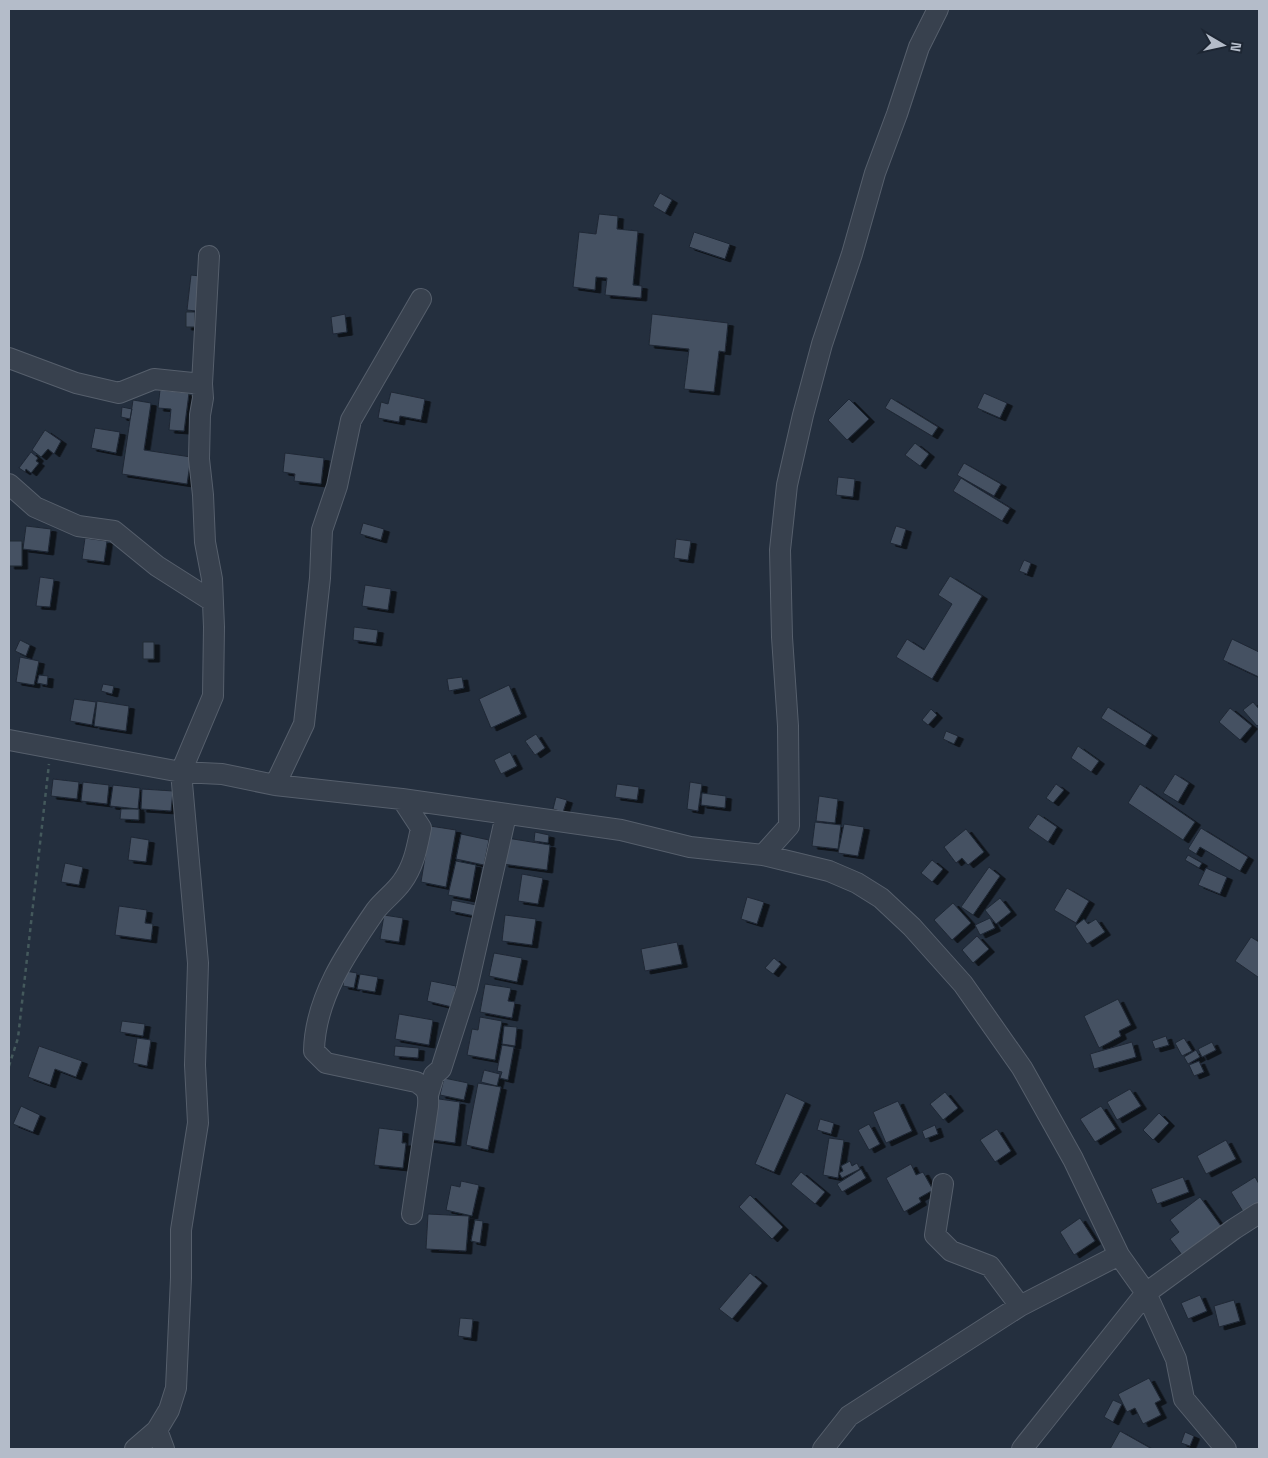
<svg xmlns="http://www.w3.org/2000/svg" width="1268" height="1458" viewBox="0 0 1268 1458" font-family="'Space Grotesk',sans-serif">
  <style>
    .building { fill: #455162; stroke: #1f2835; filter: url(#shadow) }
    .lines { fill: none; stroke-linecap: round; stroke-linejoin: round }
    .minor-casing { stroke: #565f6c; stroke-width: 22 }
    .path { stroke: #44595c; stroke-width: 2.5; stroke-dasharray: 4 4; stroke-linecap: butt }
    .minor { stroke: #38414e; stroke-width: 20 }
  </style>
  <defs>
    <filter id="shadow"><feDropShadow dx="5.5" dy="3" stdDeviation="0" flood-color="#0009"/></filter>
  </defs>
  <rect width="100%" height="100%" fill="#242f3e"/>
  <!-- building -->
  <path class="building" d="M660 193 672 200 665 213 653 206Z
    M599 214 618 216 617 229 638 231 633 285 642 286 641 298 605 295 607 278 596 277 595 290 573 287 579 232 596 234Z
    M694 232 730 244 725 259 689 247Z
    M191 275 200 276 196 311 187 310Z
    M186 312H195V327H186Z
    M345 314 347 332 333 334 331 317Z
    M652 314 728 323 725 352 719 351 714 392 684 389 689 349 649 345Z
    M160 390 189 393 184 431 169 430 171 409 158 408Z
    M391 392 425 399 421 420 400 416 399 422 378 418 381 402 388 404Z
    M984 393 1007 403 1000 418 977 408Z
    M891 398 938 427 932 436 885 408Z
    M849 399 869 419 847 440 828 420Z
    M133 400 151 403 144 450 191 457 187 484 122 474Z
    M122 407 132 409 130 419 121 417Z
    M95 428 120 432 116 453 91 448Z
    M45 430 61 441 54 454 48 449 41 457 32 450Z
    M915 443 929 454 920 466 905 455Z
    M31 452 38 458 36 461 39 463 31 473 26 469 25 472 19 468Z
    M285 453 324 458 321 484 294 481 295 474 283 472Z
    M964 463 1001 484 994 496 957 475Z
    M838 477 855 479 853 497 836 495Z
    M961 478 1010 508 1002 521 953 491Z
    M363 523 384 529 381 540 360 534Z
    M26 526 51 529 48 552 23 549Z
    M896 526 906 529 901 546 890 543Z
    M85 538 107 541 104 562 82 559Z
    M676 539 691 541 688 560 674 558Z
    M9 541H22V566H9Z
    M1024 560 1031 563 1027 574 1019 571Z
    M950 576 982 596 932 679 896 657 907 639 924 650 952 604 938 595Z
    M40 577 54 579 50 607 36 606Z
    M365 585 391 589 388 610 362 606Z
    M354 627 378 630 376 643 353 640Z
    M1232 639 1259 652V677L1223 660Z
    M20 640 30 645 26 656 15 651Z
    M143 642H154V659H143Z
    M20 657 39 661 34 685 16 682Z
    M39 675 48 676 47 685 37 683Z
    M462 677 464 688 449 691 447 679Z
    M103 684 114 686 112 694 101 691Z
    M509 685 521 714 491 728 479 699Z
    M74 699 96 702 92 725 70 721Z
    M97 701 129 706 126 731 94 726Z
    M1253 702 1259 709V724L1257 726 1243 710Z
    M1108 707 1152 735 1145 746 1101 718Z
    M1230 708 1252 726 1240 740 1219 722Z
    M931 709 937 715 928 725 922 720Z
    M946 731 958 736 954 744 943 739Z
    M536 734 545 748 535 755 525 741Z
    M1078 746 1099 761 1091 772 1071 758Z
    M510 752 517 766 501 774 494 760Z
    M1175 774 1189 783 1178 802 1163 793Z
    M53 779 79 782 77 799 51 796Z
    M83 782 109 785 107 804 81 801Z
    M690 782 702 784 698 811 687 809Z
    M617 784 639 787 637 800 615 797Z
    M1056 784 1064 790 1053 803 1046 798Z
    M1140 784 1195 822 1183 840 1128 803Z
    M113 785 140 788 138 809 110 806Z
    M142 789 173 791 171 811 141 809Z
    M702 793 726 796 725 808 701 805Z
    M819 796 838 799 835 823 816 821Z
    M556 797 567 800 563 812 553 809Z
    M121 809H139V820L120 819Z
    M1038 814 1057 827 1048 842 1028 828Z
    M815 822 841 825 838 849 812 846Z
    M844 824 864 827 858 856 838 853Z
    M430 826 456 830 446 887 421 882Z
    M1201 828 1248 857 1240 871 1200 847 1196 854 1188 849Z
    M966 829 984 852 968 865 962 858 956 863 944 847Z
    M535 832 549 835 548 843 534 841Z
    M461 834 489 840 484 865 456 859Z
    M131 837 149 840 146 862 128 860Z
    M507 838 550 845 547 870 503 864Z
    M1188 855 1202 863 1199 868 1185 860Z
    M932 860 943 869 932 882 921 873Z
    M456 861 476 865 470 899 448 895Z
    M65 863 83 867 79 885 61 882Z
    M989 867 1000 876 973 915 961 907Z
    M1206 868 1227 877 1220 894 1198 885Z
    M522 874 543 878 538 904 518 901Z
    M1067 888 1089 901 1076 923 1054 910Z
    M747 897 764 902 757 924 741 919Z
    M1000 898 1011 912 996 924 985 910Z
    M452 900 476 905 475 916 450 911Z
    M953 903 971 923 952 940 934 920Z
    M119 906 147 910 145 923 153 924 151 940 115 935Z
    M384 915 403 918 399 942 380 939Z
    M505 915 536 919 532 945 502 941Z
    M990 918 995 928 980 935 975 925Z
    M1084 919 1088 924 1096 919 1105 932 1087 944 1075 926Z
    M977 936 989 949 973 963 962 950Z
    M1251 937 1259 942V975L1258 977 1235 961Z
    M677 942 682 964 645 971 641 949Z
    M494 953 522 958 517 982 489 976Z
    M774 958 781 964 773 974 765 968Z
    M345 971 357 973 354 988 343 986Z
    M360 974 378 977 375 992 357 989Z
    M431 981 456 986 452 1007 427 1001Z
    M485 984 511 988 508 1001 515 1002 512 1018 480 1012Z
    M1118 999 1131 1025 1119 1031 1121 1036 1099 1048 1084 1016Z
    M399 1014 433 1020 429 1045 395 1039Z
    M480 1017 502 1021 495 1060 467 1055 472 1029 478 1030Z
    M122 1021 145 1024 143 1036 120 1032Z
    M504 1026 517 1027 515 1046 502 1044Z
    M1166 1036 1169 1045 1155 1049 1152 1041Z
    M137 1038 151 1040 147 1066 133 1063Z
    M1184 1038 1192 1051 1182 1056 1175 1043Z
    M1132 1042 1136 1057 1094 1069 1090 1054Z
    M1212 1042 1216 1050 1202 1057 1198 1049Z
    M502 1045 514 1047 508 1080 500 1078 502 1072 497 1071Z
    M39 1046 82 1061 76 1077 55 1069 50 1085 28 1077Z
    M395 1046 419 1048 418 1058 394 1056Z
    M1196 1050 1200 1057 1188 1064 1184 1057Z
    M1199 1061 1204 1072 1194 1076 1189 1065Z
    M484 1070 500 1074 497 1086 481 1082Z
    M444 1078 468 1083 464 1100 440 1095Z
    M478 1083 501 1087 488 1150 466 1145Z
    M1130 1089 1141 1106 1117 1120 1107 1102Z
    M945 1092 958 1108 943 1120 930 1104Z
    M786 1093 805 1102 774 1172 755 1164Z
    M432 1098 460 1102 455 1143 426 1139Z
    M898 1101 912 1131 886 1143 873 1112Z
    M21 1106 40 1115 33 1132 13 1124Z
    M1101 1106 1116 1129 1095 1142 1080 1119Z
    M1159 1113 1169 1123 1153 1140 1143 1130Z
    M820 1119 834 1123 831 1134 817 1130Z
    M869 1124 880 1144 869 1150 858 1130Z
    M935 1125 938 1134 925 1139 922 1131Z
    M379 1128 403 1131 402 1143H406L403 1168 374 1165Z
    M997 1129 1011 1151 995 1162 980 1140Z
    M829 1138 844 1140 838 1178 823 1175Z
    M1226 1140 1236 1159 1206 1174 1197 1156Z
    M850 1161 852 1166 857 1163 860 1169 842 1178 839 1173 843 1171 841 1166Z
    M911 1164 916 1175 923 1172 933 1190 919 1198 921 1202 904 1212 886 1178Z
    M861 1169 866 1178 842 1192 837 1184Z
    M801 1172 825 1192 815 1204 791 1184Z
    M1183 1177 1189 1192 1157 1204 1151 1189Z
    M1255 1177 1259 1184V1210L1247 1218 1231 1192Z
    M461 1181 479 1185 472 1216 446 1210 451 1185 460 1187Z
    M750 1195 783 1227 772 1239 739 1207Z
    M1200 1197 1221 1226 1182 1255 1170 1239 1179 1232 1170 1220Z
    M428 1214 469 1216 466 1251 426 1249Z
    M1080 1218 1095 1241 1074 1255 1060 1232Z
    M475 1220 483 1221 480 1243 471 1241Z
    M750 1273 762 1283 732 1319 719 1309Z
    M1200 1295 1207 1311 1188 1319 1181 1303Z
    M1234 1300 1240 1321 1219 1327 1214 1306Z
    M460 1318 473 1319 471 1338 458 1336Z
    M1149 1378 1161 1400 1155 1403 1161 1415 1143 1424 1135 1408 1127 1412 1118 1394Z
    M1113 1400 1122 1404 1113 1422 1104 1417Z
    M1120 1431 1152 1449H1110Z
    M1185 1432 1194 1436 1190 1446 1181 1443Z"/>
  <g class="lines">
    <!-- minor casing -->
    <g class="minor-casing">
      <path id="minor" d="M9 358 76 383 119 393 154 379 202 384 203 398 200 415 199 459 203 495 205 542 212 579 214 627 213 696 181 772 198 963 195 1065 198 1123 181 1230V1278L176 1388 169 1410 157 1430 135 1449
        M202 384 209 256
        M9 484 35 507 78 526 114 531 157 566 212 601
        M9 740 181 772 222 774 275 785 402 799 621 830 690 847 763 855 829 871 857 883 881 898 912 927 963 984 1022 1068 1073 1159 1119 1255 1146 1293 1176 1359 1184 1399 1226 1449
        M275 785 304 724 320 578 322 530 337 486 351 420 421 299
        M402 799 421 828C417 847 414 866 402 882 395 892 384 900 376 910 347 952 315 998 314 1051L326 1063 416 1082C427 1088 429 1093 428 1106L412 1214
        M763 855 789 826 788 726 782 637 780 550 787 485 803 415 822 344 852 254 875 173 897 114 919 47 938 9
        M428 1095 434 1075 441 1069 467 988 506 815
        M943 1184 935 1235 951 1251 990 1266 1020 1306
        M157 1430 164 1449
        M823 1449 849 1416 1020 1306 1119 1255
        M1022 1449 1146 1293 1234 1229 1259 1213"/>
    </g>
    <!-- path -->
    <path class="path" d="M9 1066 18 1038 49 764"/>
    <!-- minor -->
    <use href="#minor" class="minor"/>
  </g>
  <!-- border -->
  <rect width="1268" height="1458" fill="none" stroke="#b4bcc9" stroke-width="20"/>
  <!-- north arrow -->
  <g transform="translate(1223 45) rotate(99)" stroke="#1d2633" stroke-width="4" paint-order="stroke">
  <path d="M0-4L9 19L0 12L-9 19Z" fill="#b4bcc9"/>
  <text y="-8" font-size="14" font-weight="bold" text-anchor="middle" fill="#b4bcc9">N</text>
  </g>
</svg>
